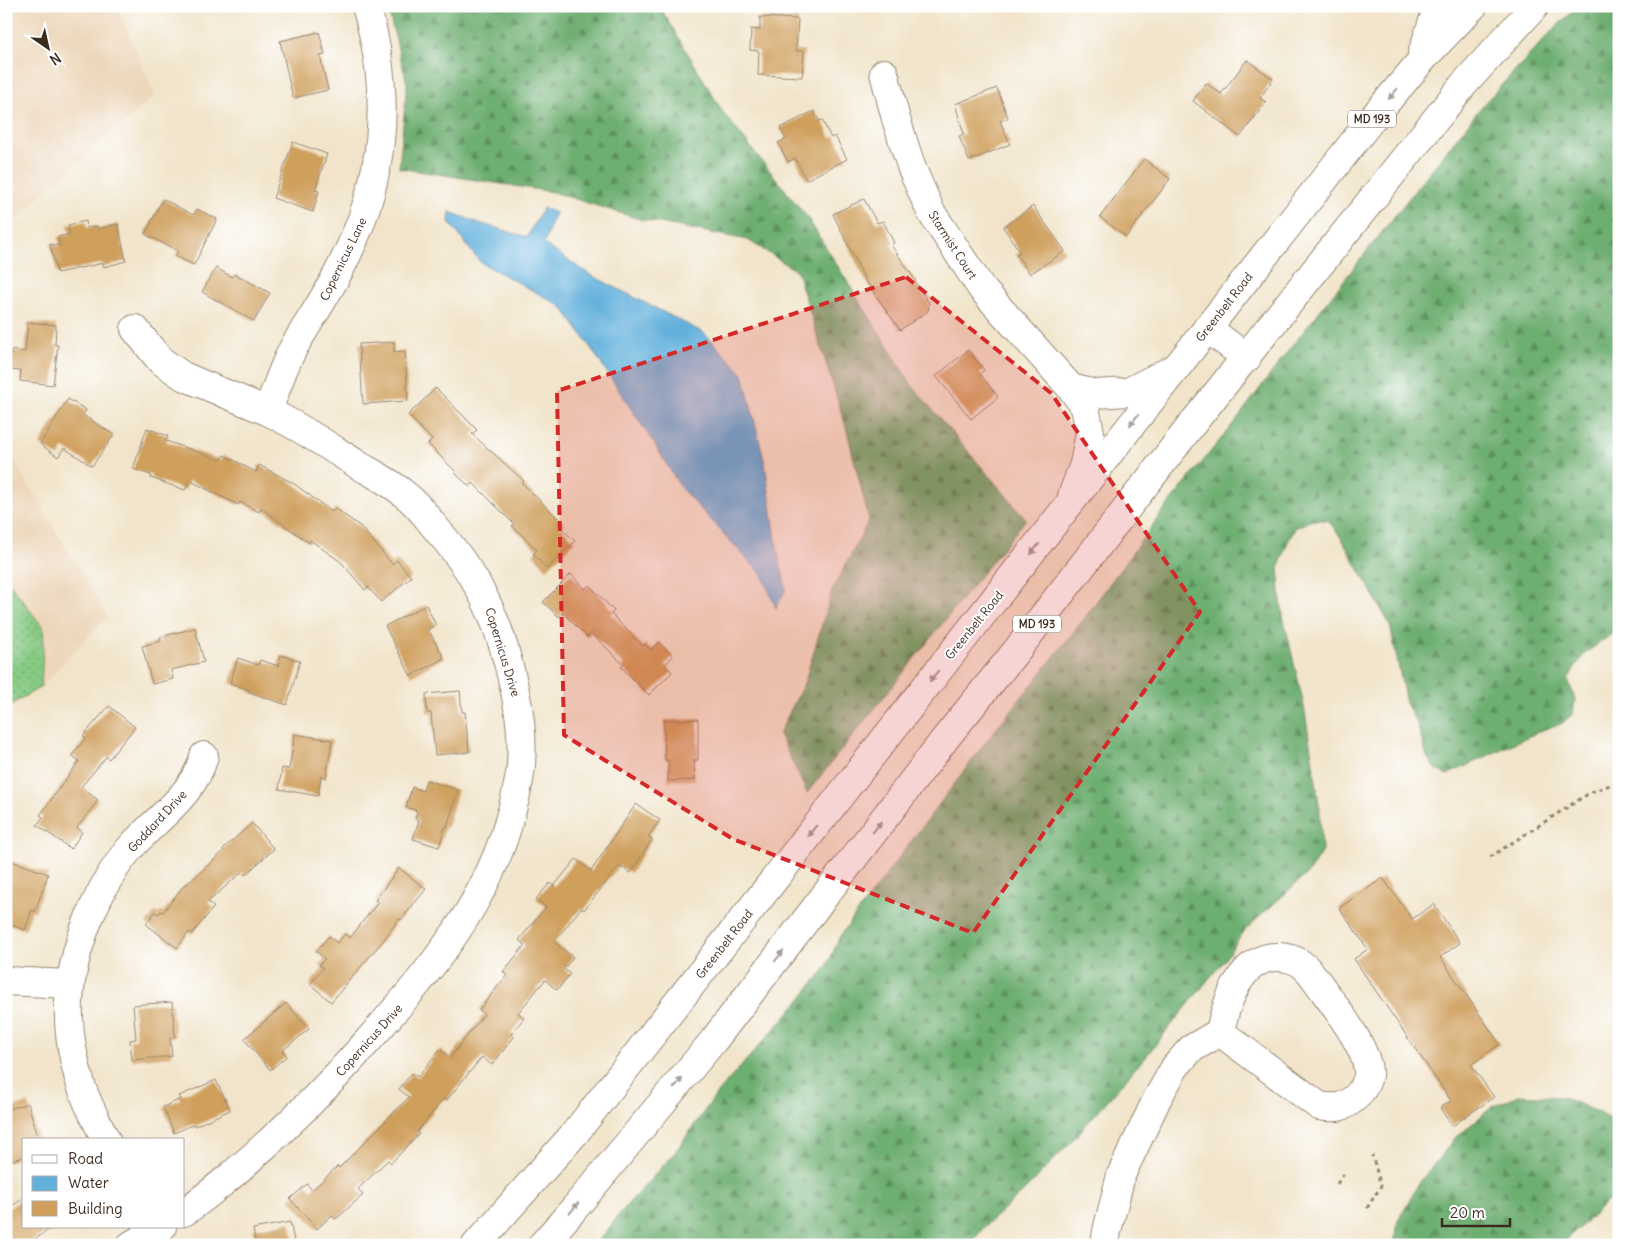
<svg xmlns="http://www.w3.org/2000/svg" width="1625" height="1251" viewBox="0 0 1625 1251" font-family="Delius,sans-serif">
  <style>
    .built { fill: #edd7bb }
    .grass { fill: url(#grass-dots); stroke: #617a50 }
    .forest { fill: url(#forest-firs); stroke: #546c48 }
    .water { fill: #62b0db; stroke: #4e6d7c }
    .building { fill: #cf9f5b }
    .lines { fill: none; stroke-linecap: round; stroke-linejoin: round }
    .minor-casing { stroke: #968774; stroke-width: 30 }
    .major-casing { stroke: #968774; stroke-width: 30 }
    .path { stroke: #968774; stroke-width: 3; stroke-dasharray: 4 4; stroke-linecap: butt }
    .minor { stroke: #fff; stroke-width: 28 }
    .major { stroke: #fff; stroke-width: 28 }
    .oneway { fill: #a79f9a }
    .marked { fill: #d62828; fill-opacity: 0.2; stroke: #d62828; stroke-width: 4; stroke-dasharray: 10 6; stroke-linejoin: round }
    .labels { text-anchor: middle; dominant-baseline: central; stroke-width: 4; stroke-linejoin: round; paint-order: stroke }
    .shield { fill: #fff; stroke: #766a62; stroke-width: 1 }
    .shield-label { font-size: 11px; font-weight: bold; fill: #3b2a1e }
    .street-label { font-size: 12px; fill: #3b2a1e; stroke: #fff }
  </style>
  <defs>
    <pattern id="grass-dots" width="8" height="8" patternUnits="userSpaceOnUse" patternTransform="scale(1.25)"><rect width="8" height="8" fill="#87ca83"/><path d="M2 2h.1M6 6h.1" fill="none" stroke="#70a46b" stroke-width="1.8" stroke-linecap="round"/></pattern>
    <pattern id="forest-firs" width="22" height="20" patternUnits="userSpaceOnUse" patternTransform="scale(1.25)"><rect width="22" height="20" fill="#6dae71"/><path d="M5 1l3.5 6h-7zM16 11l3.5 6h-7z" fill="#5b8e5c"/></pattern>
  </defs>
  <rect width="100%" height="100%" fill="#fff"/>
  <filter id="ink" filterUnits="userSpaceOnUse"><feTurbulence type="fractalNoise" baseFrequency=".02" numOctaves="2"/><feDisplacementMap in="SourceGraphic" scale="10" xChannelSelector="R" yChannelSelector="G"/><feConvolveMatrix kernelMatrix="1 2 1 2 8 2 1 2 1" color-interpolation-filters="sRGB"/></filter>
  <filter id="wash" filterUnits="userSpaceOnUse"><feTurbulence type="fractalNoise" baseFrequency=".0096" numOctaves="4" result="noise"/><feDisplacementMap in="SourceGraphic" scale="20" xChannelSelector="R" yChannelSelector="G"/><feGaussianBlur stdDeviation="1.12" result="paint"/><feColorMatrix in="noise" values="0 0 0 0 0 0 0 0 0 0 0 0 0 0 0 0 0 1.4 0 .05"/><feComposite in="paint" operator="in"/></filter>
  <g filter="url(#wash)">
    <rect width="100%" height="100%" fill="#f1e4ca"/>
    <!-- built -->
    <path class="built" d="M6 6H117L155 96 50 186 6 230Z
      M6 447 107 616 41 687 6 711Z"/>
    <!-- grass -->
    <path class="grass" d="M6 583 12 586 44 629 41 687 6 707Z"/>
    <!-- forest -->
    <path class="forest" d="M387 6H665L663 12 724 114 807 217 913 387 1026 519 807 793 779 734 805 681 832 591 869 520 846 427 797 271 748 240 639 219 553 192 399 168 407 83Z
      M1578 6H1619V629L1584 654 1568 679 1575 699 1573 714 1561 724 1542 730 1447 775 1435 769 1427 757 1417 724 1406 703 1390 625 1342 539 1328 520H1312L1295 528 1286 546 1279 567 1280 594 1283 616 1304 706 1315 775 1320 813 1322 851 1309 872 1245 930 1225 959 1148 1054 1073 1140 1025 1190 984 1227 970 1245H595L627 1205 673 1155 718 1092 799 1001 827 966 840 936 985 743 1083 620 1166 507 1237 419 1285 355 1416 189 1482 106 1549 34Z
      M1518 1095 1563 1097 1597 1112 1619 1124V1195L1607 1202 1561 1245H1394L1398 1220 1419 1183 1455 1138 1492 1107Z"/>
    <!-- water -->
    <path class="water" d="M543 208 555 213 544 244 589 274 704 333 743 374 765 464 778 553 786 589 776 608 762 575 681 488 655 445 585 339 561 306 480 262 449 222 450 212 479 223 527 237Z"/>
    <g id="blocks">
      <!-- building -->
      <path class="building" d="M760 17 798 19 796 51H804L802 77 758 75 759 51 750 50 751 29 760 30Z
        M319 32 325 55 320 56 328 90 293 98 280 41Z
        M1247 60 1273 79 1260 98 1266 102 1240 137 1193 101 1206 83 1221 94Z
        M997 88 1008 118 1000 121 1010 144 969 161 959 136 964 134 955 104Z
        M814 111 819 121 822 120 831 138 835 136 847 159 806 180 795 158 788 162 778 143 786 139 780 128Z
        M293 142 327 154 315 190 319 191 313 212 273 198Z
        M1144 159 1170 179 1126 237 1100 217Z
        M163 199 193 215 197 209 217 219 194 265 175 256 178 251 145 234Z
        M864 199 877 223 883 221 894 243 891 245 916 281 915 282 929 303 928 311 900 330 865 280 833 214Z
        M1033 206 1065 251 1030 274 1016 254 1020 252 1003 227Z
        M86 221 87 228 97 226 98 229 118 224 126 261 104 267 103 263 57 273 50 244 60 246 58 237 70 234 68 225Z
        M216 268 232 277 235 274 270 293 254 321 202 292Z
        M28 322 56 325 55 345H58L53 385 20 381 21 371 9 370 11 350 25 352Z
        M394 342V352L405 351 408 401 363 404 359 344Z
        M968 350 984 370 980 374 998 397 971 419 936 376Z
        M436 388 477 430 472 434 524 481 522 483 564 524 560 527 575 541 547 569 533 554 537 550 512 526 514 524 473 483 470 487 455 473 456 472 428 444 432 440 408 415Z
        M68 399 86 410 83 415 114 435 92 466 64 448 58 457 40 444Z
        M147 428 168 436 166 441 221 460 224 455 256 472 259 465 293 483 332 512 335 508 361 527 392 564 397 560 411 577 381 602 368 587 365 590 341 562 310 540 309 543 261 508 259 512 240 502 238 505 189 480 185 490 151 478V475L133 469Z
        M571 574 585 589 589 585 614 611 611 614 643 646 645 644 651 650 659 642 673 656 665 665 672 672 649 695 621 667 624 665 591 633 587 637 563 613 559 617 543 602Z
        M426 605 436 625 428 629 444 658 411 676 385 626Z
        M195 628 204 662 171 670 173 679 152 684 142 646 161 641 160 637Z
        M281 655 300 661 287 705 249 692 250 690 230 683 238 658 258 665 260 660 278 666Z
        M460 691 462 712H465L469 752 435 755 431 713H427L426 694Z
        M109 706 135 727 109 759 106 757 81 787 98 800 77 828 82 832 71 849 37 825 43 817 40 815 79 761 72 755 86 738 83 736Z
        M698 719V760H694L695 780 668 781V760H665L664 720Z
        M295 734 332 740 326 778 321 776 318 796 279 789 282 768 289 769Z
        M426 780 458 790 447 827H445L439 847 413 839 419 820 415 818 417 811 406 807 412 787 423 791Z
        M636 804 660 820 648 837 652 839 631 873 619 866 584 910 581 908 554 942 573 957 564 969 570 974 557 990 545 980 518 1013 524 1018 511 1034 514 1037 492 1065 482 1057 446 1101 444 1098 417 1132 419 1134 391 1163 388 1160 358 1189 363 1195 336 1219 332 1215 317 1229 290 1199 307 1184 312 1190 338 1166 339 1168 409 1097 399 1089 412 1073 418 1077 440 1049 450 1058 484 1014 479 1010 507 975 503 972 525 945 519 940 546 907 536 899 550 883 554 886 576 859 591 871Z
        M252 823 274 849 245 875 242 872 208 902 214 907 192 934 189 932 177 948 146 924 155 912 159 914 161 911 163 912 185 884 186 885 223 852V849Z
        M6 859 48 874 35 912 32 910 25 930 6 923Z
        M399 868 426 889 401 920 399 919 382 942 331 1002 310 984 323 968 319 965 325 959 316 951 329 936 337 943 345 934 350 938 378 902 375 900Z
        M1383 878 1412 919 1434 904 1460 943 1440 957 1500 1044 1471 1065 1494 1097 1452 1126 1440 1108 1451 1101 1354 959 1368 949 1339 908Z
        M172 1002 175 1037 170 1038 172 1056 132 1060 130 1040 136 1039 133 1005Z
        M286 1003 309 1029 282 1051 287 1056 270 1070 244 1039Z
        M216 1080 230 1110 195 1126 194 1124 174 1133 163 1107 181 1099 179 1096Z
        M28 1103 39 1140H24V1157L6 1162V1110Z
        M24 1198V1227H53L26 1245H14L6 1232V1210Z
        M290 1222 295 1245H256L253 1229Z"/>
    </g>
  </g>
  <g filter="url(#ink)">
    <use href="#blocks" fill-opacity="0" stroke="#968774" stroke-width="1"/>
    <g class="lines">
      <!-- minor casing -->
      <g class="minor-casing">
        <path id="minor" d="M884 73 896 119 912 169 931 212 982 289 1071 388 1085 407 1090 433 1084 464 1072 496
          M135 329 160 360 183 376C211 388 239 399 267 411 299 426 330 447 360 466 374 474 390 482 403 493 415 502 425 514 434 526 468 565 489 598 504 648 515 687 524 724 521 765 520 780 516 795 512 810 489 903 429 972 366 1043 325 1090 281 1133 233 1174 217 1187 201 1201 184 1212
          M1071 388 1096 394 1128 392 1175 368
          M268 411C276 389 283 366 295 345 311 318 329 292 343 263 385 179 393 97 366 6
          M6 981 69 984
          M106 1140C98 1123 88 1106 82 1088 62 1027 65 977 89 918 100 892 113 867 132 846 157 818 194 795 204 756
          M131 1245 162 1227
          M1105 1245 1107 1231 1121 1175 1157 1099 1175 1067 1191 1049 1220 1032C1226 1003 1241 955 1279 957 1296 958 1304 964 1314 977 1329 999 1370 1049 1368 1075 1367 1083 1363 1089 1358 1095 1345 1108 1336 1109 1319 1106L1220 1032"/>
      </g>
      <!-- major casing -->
      <g class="major-casing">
        <path id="major" d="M1422 54 1438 6
          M1207 328 1247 358
          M476 1245 575 1133 1371 120 1427 54 1473 6
          M542 1245 573 1210 714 1040 948 735 1017 650 1193 423 1464 84 1535 6"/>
      </g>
      <!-- path -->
      <path class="path" d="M1490 857 1591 792 1613 784 1619 785
        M1337 1184 1345 1172
        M1367 1208 1381 1186 1372 1155"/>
      <!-- minor -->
      <use href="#minor" class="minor"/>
      <!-- major -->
      <use href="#major" class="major"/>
    </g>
    <!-- one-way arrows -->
    <defs><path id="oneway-solid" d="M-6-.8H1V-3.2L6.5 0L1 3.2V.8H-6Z" transform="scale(1.25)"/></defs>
    <g class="oneway">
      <use href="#oneway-solid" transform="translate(1393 94) rotate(130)"/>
      <use href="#oneway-solid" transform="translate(1134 420) rotate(128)"/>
      <use href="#oneway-solid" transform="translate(1035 549) rotate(128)"/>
      <use href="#oneway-solid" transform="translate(934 676) rotate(128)"/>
      <use href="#oneway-solid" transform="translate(877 827) rotate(-52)"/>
      <use href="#oneway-solid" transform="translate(812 831) rotate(128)"/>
      <use href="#oneway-solid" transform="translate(779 956) rotate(-52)"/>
      <use href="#oneway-solid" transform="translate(678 1083) rotate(-50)"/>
      <use href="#oneway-solid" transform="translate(574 1208) rotate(-50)"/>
    </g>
  </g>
  <!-- marked area -->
  <path class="marked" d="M906 277 1051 393 1200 612 973 933 733 839 564 735 557 391Z"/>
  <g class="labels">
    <!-- shield labels -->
    <g class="shield">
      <rect x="1348" y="110.5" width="48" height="17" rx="4"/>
      <rect x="1013" y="615.5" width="48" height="17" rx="4"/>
    </g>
    <g class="shield-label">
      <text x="1372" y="119">MD 193</text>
      <text x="1037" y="624">MD 193</text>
    </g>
    <!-- street labels -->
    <g class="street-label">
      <text transform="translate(953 245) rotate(57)">Starmist Court</text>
      <text transform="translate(343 259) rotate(-64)">Copernicus Lane</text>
      <text transform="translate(1224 307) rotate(-52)">Greenbelt Road</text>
      <text transform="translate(974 625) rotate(-51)">Greenbelt Road</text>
      <text transform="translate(503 652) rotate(73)">Copernicus Drive</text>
      <text transform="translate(157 821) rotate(-47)">Goddard Drive</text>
      <text transform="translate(724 944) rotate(-52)">Greenbelt Road</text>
      <text transform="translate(369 1040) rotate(-48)">Copernicus Drive</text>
    </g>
  </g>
  <!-- margin -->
  <rect width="1625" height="1251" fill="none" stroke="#fff" stroke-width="25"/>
  <!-- legend -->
  <rect x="22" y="1138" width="162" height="90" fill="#ffffff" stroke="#b1aaa5"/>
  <rect x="32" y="1155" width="25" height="8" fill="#ffffff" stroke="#b1aaa5"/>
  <text x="68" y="1164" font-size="15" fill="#3b2a1e">Road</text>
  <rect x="32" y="1176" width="25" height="15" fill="#62b0db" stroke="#b1aaa5"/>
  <text x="68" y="1188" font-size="15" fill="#3b2a1e">Water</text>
  <rect x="32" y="1201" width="25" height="15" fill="#cf9f5b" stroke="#b1aaa5"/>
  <text x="68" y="1214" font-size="15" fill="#3b2a1e">Building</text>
  <!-- north arrow -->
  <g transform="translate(48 48) rotate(146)" stroke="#ffffff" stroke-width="4" paint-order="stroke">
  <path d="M0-4L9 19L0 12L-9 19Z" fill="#3b2a1e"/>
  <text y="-8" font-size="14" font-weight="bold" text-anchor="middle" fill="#3b2a1e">N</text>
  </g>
  <!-- scale -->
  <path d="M1442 1218v8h68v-8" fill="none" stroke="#3b2a1e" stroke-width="2.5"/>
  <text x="1450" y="1218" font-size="15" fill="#3b2a1e" stroke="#ffffff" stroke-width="4" paint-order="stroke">20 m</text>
</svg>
